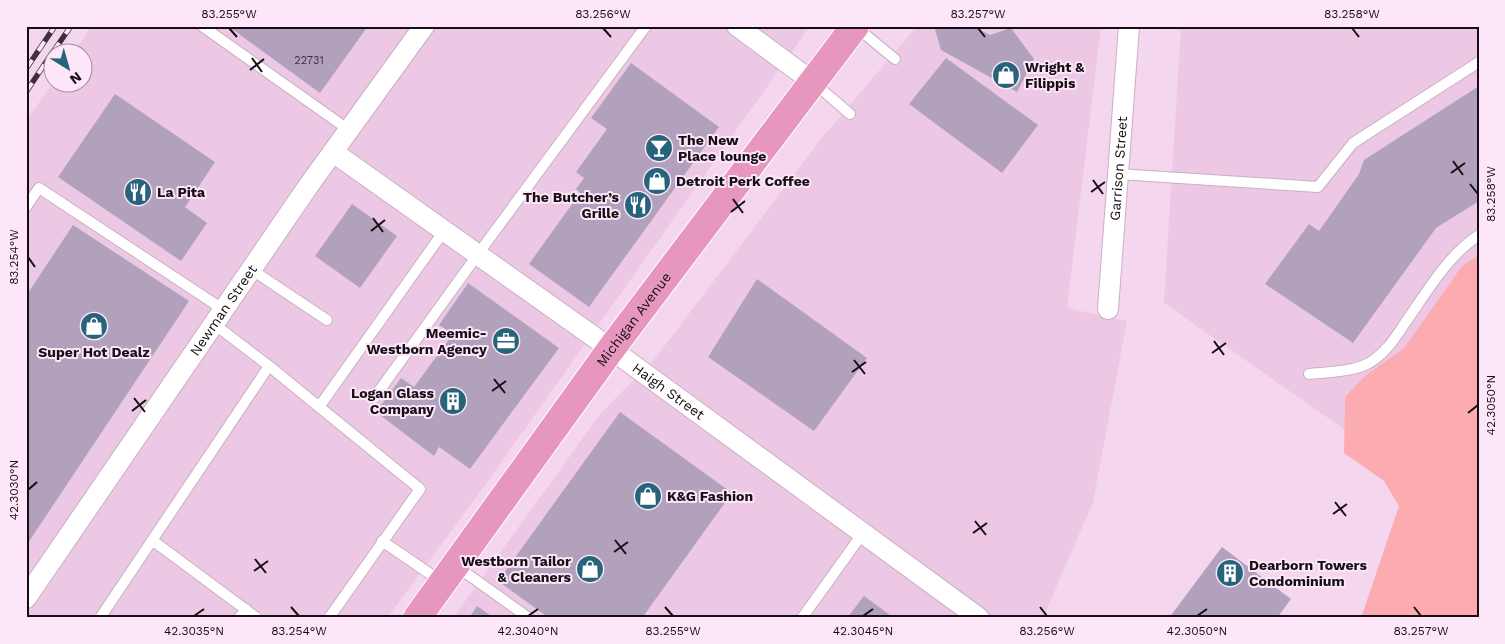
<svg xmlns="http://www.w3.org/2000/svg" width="1505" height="644" viewBox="0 0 1505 644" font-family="'Work Sans',sans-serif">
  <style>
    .built { fill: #ecc8e5 }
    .green { fill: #fcacb1 }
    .building { fill: #b2a1bd }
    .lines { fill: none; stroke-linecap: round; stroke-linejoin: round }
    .lane-casing { stroke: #cbafc5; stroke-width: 12 }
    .street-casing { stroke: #cbafc5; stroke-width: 22 }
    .primary-casing { stroke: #fff; stroke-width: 30 }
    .lane { stroke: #fff; stroke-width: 10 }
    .street { stroke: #fff; stroke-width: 20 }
    .primary { stroke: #e797bd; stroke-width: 28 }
    .rail-casing { stroke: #3e313c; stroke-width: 5.5 }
    .rail { stroke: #fde6f8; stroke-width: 4; stroke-dasharray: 11; stroke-linecap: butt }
    .ticks { fill: none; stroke: #160d15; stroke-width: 2 }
    .labels { text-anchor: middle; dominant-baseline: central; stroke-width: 4; stroke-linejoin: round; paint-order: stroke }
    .number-label { font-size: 11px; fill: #3d323f }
    .poi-label { font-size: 14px; font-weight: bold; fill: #160d15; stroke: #fde6f8; text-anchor: start }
    .street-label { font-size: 14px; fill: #160d15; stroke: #fde6f8 }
    .neatline { fill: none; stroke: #160d15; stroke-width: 2 }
    .ticks-label { font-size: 12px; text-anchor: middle; fill: #160d15 }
  </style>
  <rect width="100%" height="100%" fill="#f4d6ee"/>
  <!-- built -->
  <path class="built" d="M92 26H810L481 491 387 618H26V121L53 83 82 82V52H74Z
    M917 26H1101L1067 308 1127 321 1093 502 1043 618H453L601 413 657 356 820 140Z
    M1181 26H1479V267L1355 437 1164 303Z"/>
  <!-- green -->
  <path class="green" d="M1479 255V618H1361L1399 506 1384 481 1344 453 1345 397 1366 375 1404 348 1462 266Z"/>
  <!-- building -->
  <path class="building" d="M228 26H368L320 93Z
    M934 26H973L990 35 1011 28 1034 59 1017 92 941 50Z
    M946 58 1038 125 1002 173 909 104Z
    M631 63 719 127 589 307 529 264 580 193 576 189 584 178 576 172 607 129 591 118Z
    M1479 86V201L1436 228 1353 343 1265 284 1309 224 1319 231 1359 174 1364 160Z
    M115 94 215 162 185 207 207 223 181 261 58 177Z
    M352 204 397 236 360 288 315 256Z
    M73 225 189 301 26 546V296Z
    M757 279 867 358 814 431 708 357Z
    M468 283 559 348 470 469 439 447 434 456 376 412 401 378 414 387 453 334 439 325Z
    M620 412 732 493 642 618H586L584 617V618H549L498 581Z
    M1222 547 1291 599 1277 618H1169Z
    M864 596 894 618H847Z
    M477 606 494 618H469Z"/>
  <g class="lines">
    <!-- lane casing -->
    <g class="lane-casing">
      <path id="lane" d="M202 26 349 130
        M856 27 895 59
        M814 83 850 114
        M1118 174 1318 187 1353 143 1479 62
        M26 207 39 188 224 310
        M252 270 327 320
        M214 324 269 366 420 489 329 618
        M1309 374C1328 372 1352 372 1369 363 1386 353 1395 338 1405 323 1427 292 1447 256 1479 235
        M374 398 478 254 646 26
        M319 407 444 231
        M152 540 257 618
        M382 541 442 582
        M456 566 529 618
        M100 618 269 366
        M239 618 246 609
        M802 618 863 533"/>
    </g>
    <!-- street casing -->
    <g class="street-casing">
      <g id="street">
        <path d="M737 26 813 82"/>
        <path id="s1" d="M333 152 611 349 979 618"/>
        <path id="s2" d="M1108 309 1129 26"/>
        <path id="s3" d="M26 598 309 185 424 26"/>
      </g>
    </g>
    <!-- primary casing -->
    <g class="primary-casing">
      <g id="primary">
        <path id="s4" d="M417 618 611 349 855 26"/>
      </g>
    </g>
    <!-- lane -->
    <use href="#lane" class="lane"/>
    <!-- street -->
    <use href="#street" class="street"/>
    <!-- primary -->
    <use href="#primary" class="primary"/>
    <!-- rail casing -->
    <g class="rail-casing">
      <path id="rail" d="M53 52 71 26
        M26 69 55 26
        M26 92 52 53"/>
    </g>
    <!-- rail -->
    <use href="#rail" class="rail"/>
  </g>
  <!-- ticks -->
  <path class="ticks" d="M229 28 237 37M603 28 611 37M978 28 985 37M1352 28 1359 37M252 58 262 72M250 70 264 59M1453 161 1463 175M1451 173 1465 163M1093 180 1103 194M1470 184 1478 194M1091 192 1105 182M733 199 743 213M731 212 745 201M373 218 383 232M371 231 385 220M28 257 35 267M1214 341 1224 355M1212 353 1226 343M854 360 865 374M852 372 866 362M494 379 505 393M492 391 506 381M134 398 145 412M132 411 146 400M1468 413 1478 405M28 490 37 482M1335 502 1346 516M1333 514 1347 504M975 521 986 535M973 533 987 523M615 540 626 554M614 552 628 542M255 559 266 573M254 571 268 561M291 607 299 616M665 607 673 616M1040 607 1047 616M1414 607 1421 616M194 616 204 609M528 616 538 609M863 616 873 609M1197 616 1207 609"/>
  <!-- icons -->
  <defs>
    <g id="shop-disc" transform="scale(1.4375)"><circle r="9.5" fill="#27637b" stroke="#fde6f8"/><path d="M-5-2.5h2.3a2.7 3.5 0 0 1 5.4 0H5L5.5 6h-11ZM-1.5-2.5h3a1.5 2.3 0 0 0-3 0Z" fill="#fff"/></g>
    <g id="bar-disc" transform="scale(1.4375)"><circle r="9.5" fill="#27637b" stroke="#fde6f8"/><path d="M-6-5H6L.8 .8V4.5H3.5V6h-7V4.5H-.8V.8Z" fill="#fff"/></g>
    <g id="restaurant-disc" transform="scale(1.4375)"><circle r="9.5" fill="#27637b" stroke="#fde6f8"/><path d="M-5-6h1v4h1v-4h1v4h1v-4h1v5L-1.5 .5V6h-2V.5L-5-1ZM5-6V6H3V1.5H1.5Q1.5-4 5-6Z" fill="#fff"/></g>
    <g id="office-disc" transform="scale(1.4375)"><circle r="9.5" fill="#27637b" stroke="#fde6f8"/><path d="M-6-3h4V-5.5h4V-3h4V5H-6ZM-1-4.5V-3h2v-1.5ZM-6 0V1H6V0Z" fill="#fff"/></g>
    <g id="building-disc" transform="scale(1.4375)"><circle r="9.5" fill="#27637b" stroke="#fde6f8"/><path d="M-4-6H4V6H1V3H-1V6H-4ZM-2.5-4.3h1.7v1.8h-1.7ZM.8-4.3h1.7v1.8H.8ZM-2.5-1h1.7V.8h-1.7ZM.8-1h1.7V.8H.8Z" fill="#fff"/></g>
  </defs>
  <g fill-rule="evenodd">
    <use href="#shop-disc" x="1006" y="75"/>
    <use href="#bar-disc" x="659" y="148"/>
    <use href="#shop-disc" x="657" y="181"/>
    <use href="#restaurant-disc" x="138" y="192"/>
    <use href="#restaurant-disc" x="638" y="205"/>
    <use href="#shop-disc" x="94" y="326"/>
    <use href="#office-disc" x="506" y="341"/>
    <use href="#building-disc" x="453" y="401"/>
    <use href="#shop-disc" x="648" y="496"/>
    <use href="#shop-disc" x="590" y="569"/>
    <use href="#building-disc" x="1230" y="573"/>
  </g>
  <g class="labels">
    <!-- number labels -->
    <g class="number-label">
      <text x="309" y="60">22731</text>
    </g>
    <!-- poi labels -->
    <g class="poi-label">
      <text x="1025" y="67">Wright &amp;<tspan x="1025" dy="16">Filippis</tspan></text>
      <text x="678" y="140">The New<tspan x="678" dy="16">Place lounge</tspan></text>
      <text x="676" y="181">Detroit Perk Coffee</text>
      <text x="157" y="192">La Pita</text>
      <text x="619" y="197" text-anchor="end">The Butcher’s<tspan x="619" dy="16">Grille</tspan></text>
      <text x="487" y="333" text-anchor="end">Meemic-<tspan x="487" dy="16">Westborn Agency</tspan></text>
      <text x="94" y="352" text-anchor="middle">Super Hot Dealz</text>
      <text x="434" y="393" text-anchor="end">Logan Glass<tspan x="434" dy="16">Company</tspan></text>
      <text x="667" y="496">K&amp;G Fashion</text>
      <text x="571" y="561" text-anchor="end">Westborn Tailor<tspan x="571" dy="16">&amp; Cleaners</tspan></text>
      <text x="1249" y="565">Dearborn Towers<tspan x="1249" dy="16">Condominium</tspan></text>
    </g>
    <!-- street labels -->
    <g class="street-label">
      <text stroke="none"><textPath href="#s2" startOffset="141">Garrison Street</textPath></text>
      <text stroke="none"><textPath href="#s3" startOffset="349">Newman Street</textPath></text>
      <text stroke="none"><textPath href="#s4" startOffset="369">Michigan Avenue</textPath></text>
      <text stroke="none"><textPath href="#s1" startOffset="412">Haigh Street</textPath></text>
    </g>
  </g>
  <!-- border -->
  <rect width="1505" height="644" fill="none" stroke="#fde6f8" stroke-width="55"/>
  <!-- north arrow -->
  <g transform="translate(68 68) rotate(143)"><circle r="24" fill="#fde6f8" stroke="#a18f9d"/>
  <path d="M0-4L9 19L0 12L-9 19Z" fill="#27637b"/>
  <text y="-8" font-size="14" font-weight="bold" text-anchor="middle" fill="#160d15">N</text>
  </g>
  <rect x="28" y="28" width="1450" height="588" class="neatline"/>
  <g class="ticks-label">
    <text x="229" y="18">83.255°W</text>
    <text x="603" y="18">83.256°W</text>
    <text x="978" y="18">83.257°W</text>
    <text x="1352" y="18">83.258°W</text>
    <text transform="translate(1491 194) rotate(-90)" y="4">83.258°W</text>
    <text transform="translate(14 257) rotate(-90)" y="4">83.254°W</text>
    <text transform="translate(1491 405) rotate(-90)" y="4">42.3050°N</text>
    <text transform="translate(14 490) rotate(-90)" y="4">42.3030°N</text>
    <text x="194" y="635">42.3035°N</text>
    <text x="299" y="635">83.254°W</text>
    <text x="528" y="635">42.3040°N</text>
    <text x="673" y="635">83.255°W</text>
    <text x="863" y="635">42.3045°N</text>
    <text x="1047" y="635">83.256°W</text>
    <text x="1197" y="635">42.3050°N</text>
    <text x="1421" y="635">83.257°W</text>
  </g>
</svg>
